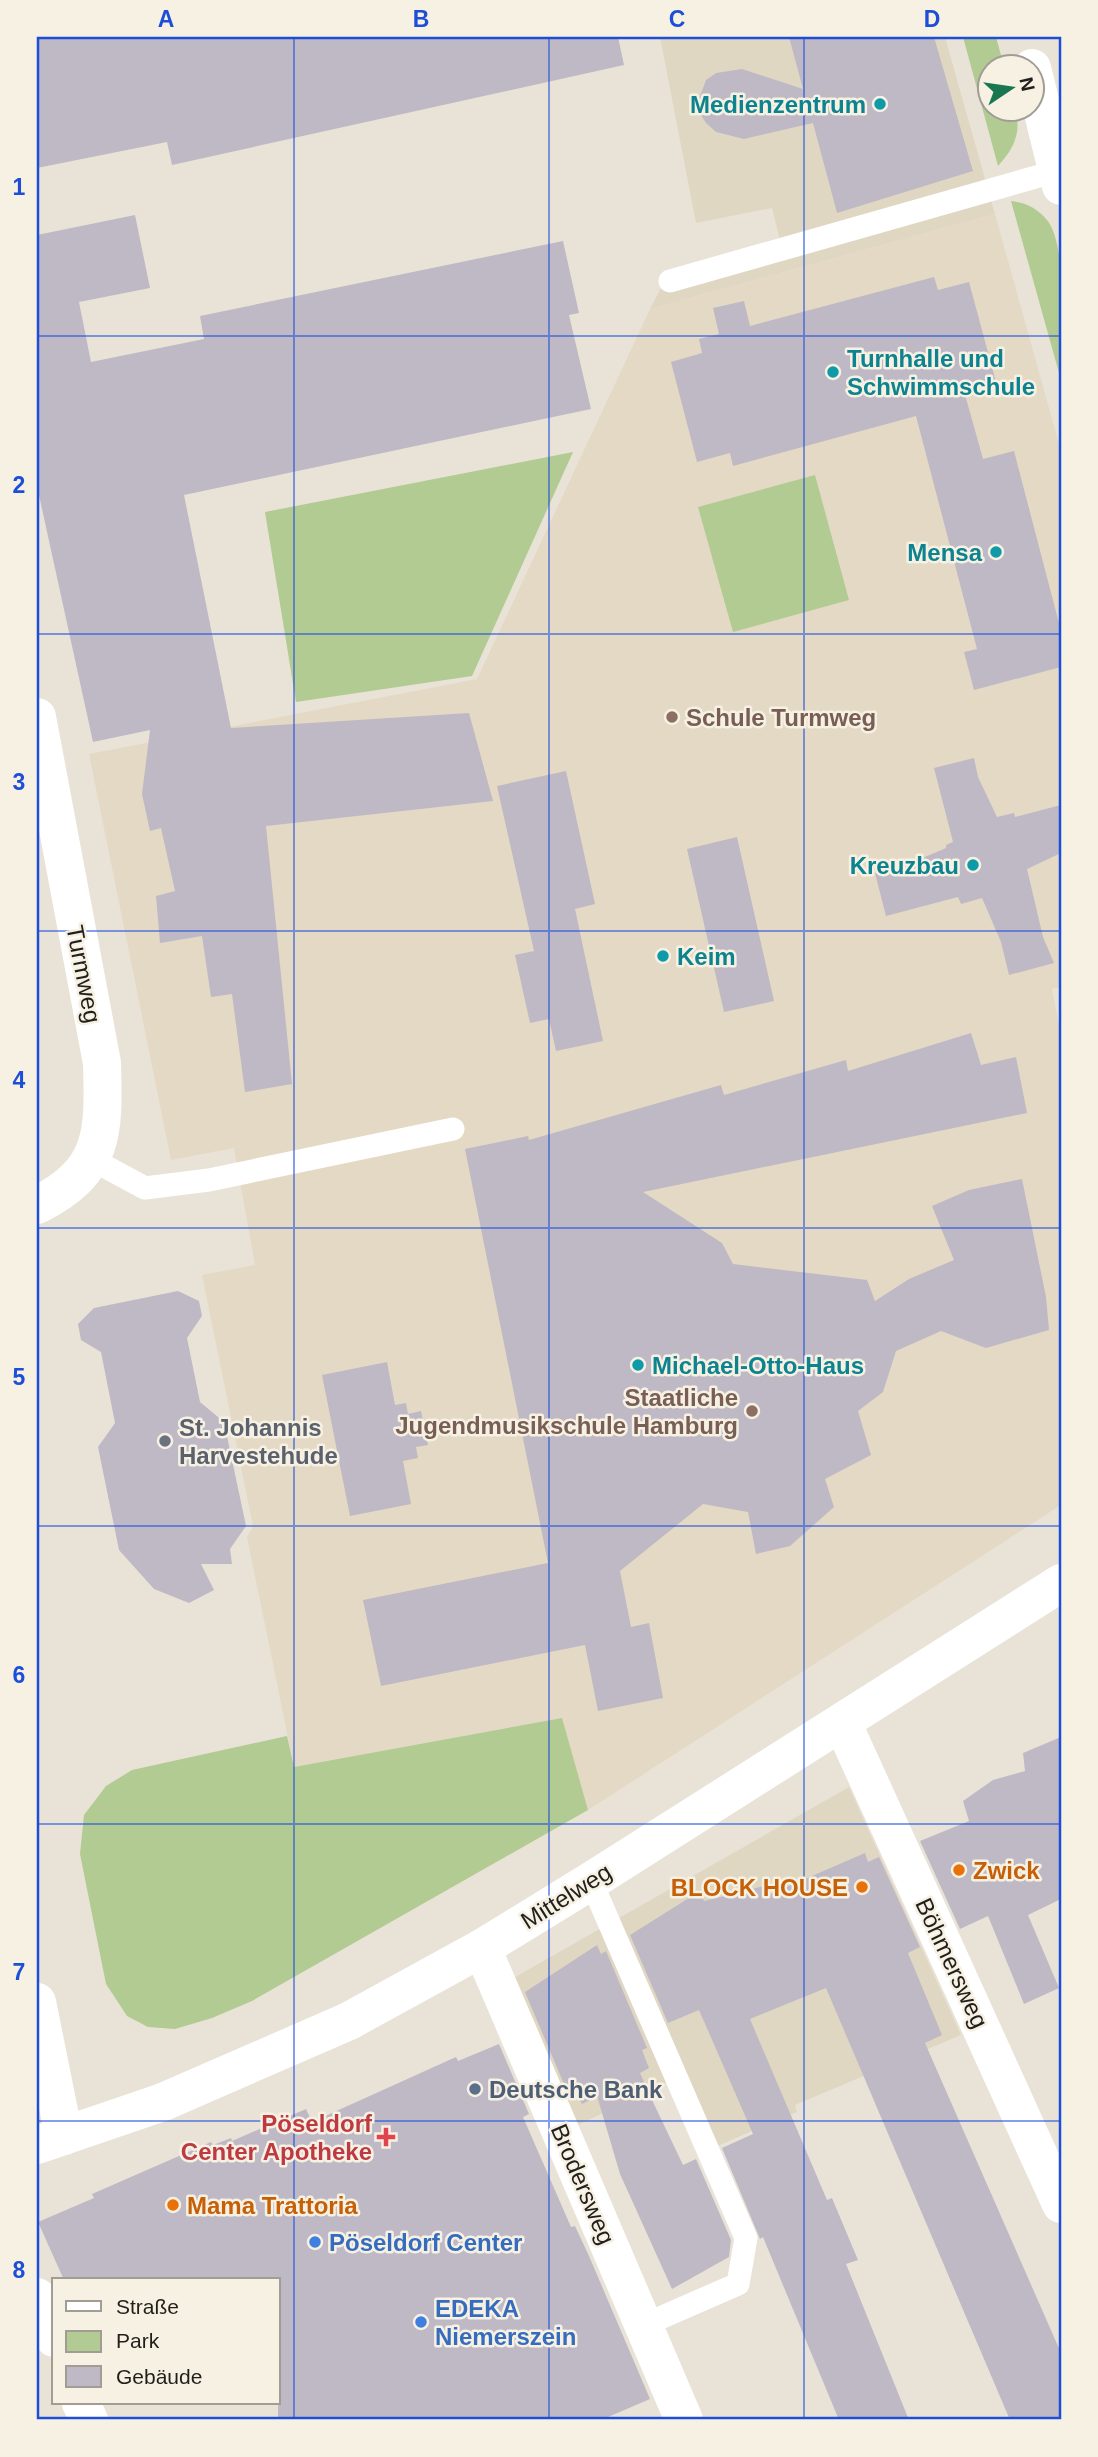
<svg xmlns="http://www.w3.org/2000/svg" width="1098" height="2457" viewBox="0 0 1098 2457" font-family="Arial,sans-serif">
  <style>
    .built { fill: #e0d7c3 }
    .education { fill: #e4d9c4 }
    .green { fill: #b1cb92 }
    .building { fill: #beb9c5 }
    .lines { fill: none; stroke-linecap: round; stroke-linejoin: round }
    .lane { stroke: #fff; stroke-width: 23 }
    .street { stroke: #fff; stroke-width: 38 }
    .secondary { stroke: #fff; stroke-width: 38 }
    .grid { fill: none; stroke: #1d4ed8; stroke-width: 2; stroke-opacity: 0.55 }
    .culture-dot { fill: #0f9aa8; stroke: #f7f1e4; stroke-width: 2.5 }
    .education-dot { fill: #8d6e63; stroke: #f7f1e4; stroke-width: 2.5 }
    .worship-dot { fill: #6b7280; stroke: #f7f1e4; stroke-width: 2.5 }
    .food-dot { fill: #e8710a; stroke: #f7f1e4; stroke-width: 2.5 }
    .service-dot { fill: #5c6f8a; stroke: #f7f1e4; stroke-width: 2.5 }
    .health-dot { fill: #e0444e; stroke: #f7f1e4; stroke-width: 2.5 }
    .shop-dot { fill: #3f7fe0; stroke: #f7f1e4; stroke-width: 2.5 }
    .labels { text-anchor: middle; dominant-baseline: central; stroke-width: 5; stroke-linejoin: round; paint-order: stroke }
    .culture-label { font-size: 24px; font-weight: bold; fill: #0d838f; stroke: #f7f1e4; text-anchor: end }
    .education-label { font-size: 24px; font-weight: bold; fill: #785e54; stroke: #f7f1e4; text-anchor: start }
    .street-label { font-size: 24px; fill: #211f1b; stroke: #f7f1e4 }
    .worship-label { font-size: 24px; font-weight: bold; fill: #5b616d; stroke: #f7f1e4; text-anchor: start }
    .food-label { font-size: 24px; font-weight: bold; fill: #c56008; stroke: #f7f1e4; text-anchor: start }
    .service-label { font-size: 24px; font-weight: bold; fill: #4e5e75; stroke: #f7f1e4; text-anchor: start }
    .health-label { font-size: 24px; font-weight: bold; fill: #be3a42; stroke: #f7f1e4; text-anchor: end }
    .shop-label { font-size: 24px; font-weight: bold; fill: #366cbe; stroke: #f7f1e4; text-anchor: start }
    .neatline { fill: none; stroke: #1d4ed8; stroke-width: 2.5 }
    .grid-label { font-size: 23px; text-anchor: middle; font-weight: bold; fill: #1d4ed8 }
  </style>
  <rect width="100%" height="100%" fill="#e9e3d7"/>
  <!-- built -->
  <path class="built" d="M660 37H945L995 214 650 309 670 271 782 248 772 208 696 223Z
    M849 1787 961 2035 795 2105 797 2112 715 2147 684 2074 578 2125 510 1980Z"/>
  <!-- education -->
  <path class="education" d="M995 214 1061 451V987L1052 989 1061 1035V1505L588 1810 561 1718 294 1767 247 1537 253 1526 202 1275 255 1265 234 1148 171 1160 89 754 477 679 650 309Z"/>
  <!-- green -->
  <path class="green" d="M963 37H996L1004 66H990V108L1015 109C1022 132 1014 149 998 166Z
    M1011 201C1026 203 1037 208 1047 220 1069 247 1061 344 1061 380Z
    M573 452 472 676 296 702 265 512Z
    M815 475 849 600 733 632 698 507Z
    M562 1718 588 1810 252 2001 212 2018 175 2029 148 2027 127 2016 106 1984 80 1854 84 1815 106 1786 132 1770 287 1736 294 1767Z"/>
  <!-- building -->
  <path class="building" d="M37 37H618L624 65 172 165 167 142 37 168Z
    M789 37H934L973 171 837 213 813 123 744 139 716 132 706 123 699 112V99L706 80 716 73 742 69 803 89Z
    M135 215 150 288 79 302 91 362 204 339 200 316 563 241 579 313 569 315 591 409 184 495 231 728 469 713 493 801 266 826 292 1084 245 1092 232 994 211 997 202 936 160 943 156 896 175 891 161 828 150 831 142 794 150 730 93 742 37 486V235Z
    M934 277 938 290 969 282 996 382 964 391 983 459 1014 451 1061 631V667L974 690 964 652 977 649 916 416 733 466 730 453 697 462 671 362 702 353 699 339 719 334 713 308 744 301 750 326Z
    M974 758 978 777 997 817 1014 813 1015 817 1061 805V853L1027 869 1043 937 1054 963 1009 975 1001 942 982 898 961 904 958 897 886 916 875 873 899 868 946 848V845L953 842 934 768Z
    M566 771 595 904 575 909 603 1041 556 1051 549 1019 530 1023 515 955 534 951 497 786Z
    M737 837 774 1001 724 1012 687 849Z
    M971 1033 981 1065 1016 1057 1027 1113 643 1192 722 1243 733 1264 867 1280 875 1301 909 1279 954 1260 932 1206 969 1190 1022 1179 1046 1297 1049 1330 986 1348 941 1331 896 1351 883 1392 858 1411 871 1455 825 1479 834 1507 790 1546 756 1554 748 1512 703 1504 620 1571 631 1627 649 1623 663 1698 598 1711 585 1645 381 1686 363 1600 548 1563 465 1149 528 1136 529 1140 721 1085 724 1095 846 1060 848 1071Z
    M178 1291 199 1301 202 1316 187 1338 200 1402 224 1422 246 1526 230 1549 232 1564H201L214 1590 189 1603 154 1589 119 1550 98 1447 115 1423 101 1352 81 1340 78 1324 94 1308Z
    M387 1362 395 1405 406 1403 408 1414 421 1411 428 1445 416 1447 418 1458 403 1461 411 1504 350 1516 322 1375Z
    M1061 1737V1899L1028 1915 1059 1988 1024 2004 988 1916 960 1929 920 1841 969 1821 963 1801 993 1780 1025 1771 1023 1753Z
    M865 1853 868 1862 879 1857 920 1947 908 1953 942 2035 925 2043 1061 2353V2420H1010L826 1988 750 2019 827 2200 832 2198 858 2260 846 2264 909 2420H839L763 2237 760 2239 722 2148 753 2134 699 2010 668 2023 630 1935 700 1891 704 1901 764 1886 768 1895Z
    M597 1945 601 1954 606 1951 647 2048 642 2050 649 2068 640 2073 654 2104 683 2165 696 2159 731 2240 729 2257 672 2289 620 2174 597 2096 582 2104 576 2093 569 2096 525 1992Z
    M499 2044 529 2114 523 2117 571 2227 575 2226 589 2256 650 2399 601 2420H278V2280H64L38 2222 94 2198 92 2194 211 2142 213 2145 231 2138 232 2141 306 2109 312 2122 456 2057 458 2061Z"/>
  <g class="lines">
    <!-- lane -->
    <path class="lane" d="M670 281 1057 171
      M93 1160 145 1188 209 1180 453 1129
      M591 1881 746 2238 738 2284 644 2325"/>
    <!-- street -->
    <path class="street" d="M37 717 102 1063C104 1133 105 1171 37 1205
      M842 1722 1061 2204
      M482 1948 684 2420
      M37 2002 64 2136
      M37 2297 54 2338
      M81 2403 89 2420"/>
    <!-- secondary -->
    <path class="secondary" d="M1032 68 1061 186
      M37 2145 163 2102 349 2021 482 1948 591 1881 1061 1583"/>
  </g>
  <!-- grid -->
  <path class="grid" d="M294 37V2420M549 37V2420M804 37V2420M37 336H1061M37 634H1061M37 931H1061M37 1228H1061M37 1526H1061M37 1824H1061M37 2121H1061"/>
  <!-- markers -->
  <g class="culture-dot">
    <circle cx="880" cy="104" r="7"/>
    <circle cx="833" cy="372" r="7"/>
    <circle cx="996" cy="552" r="7"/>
    <circle cx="973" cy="865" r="7"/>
    <circle cx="663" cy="956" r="7"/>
    <circle cx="638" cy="1365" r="7"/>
  </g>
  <g class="education-dot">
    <circle cx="672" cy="717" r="7"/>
    <circle cx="752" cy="1411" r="7"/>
  </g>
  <circle class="worship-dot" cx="165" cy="1441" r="7"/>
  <g class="food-dot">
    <circle cx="959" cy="1870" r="7"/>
    <circle cx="862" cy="1887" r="7"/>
    <circle cx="173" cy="2205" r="7"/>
  </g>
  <circle class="service-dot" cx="475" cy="2089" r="7"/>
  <path class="health-dot" d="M382.5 2126.5h7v7h7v7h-7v7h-7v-7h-7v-7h7z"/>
  <g class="shop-dot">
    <circle cx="315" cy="2242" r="7"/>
    <circle cx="421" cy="2322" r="7"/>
  </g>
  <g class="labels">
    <!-- culture labels -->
    <g class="culture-label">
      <text x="866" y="104">Medienzentrum</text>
      <text x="847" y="358" text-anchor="start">Turnhalle und<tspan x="847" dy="28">Schwimmschule</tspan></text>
      <text x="982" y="552">Mensa</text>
      <text x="959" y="865">Kreuzbau</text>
      <text x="677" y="956" text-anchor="start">Keim</text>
      <text x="652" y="1365" text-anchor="start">Michael-Otto-Haus</text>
    </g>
    <!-- education labels -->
    <g class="education-label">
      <text x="686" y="717">Schule Turmweg</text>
      <text x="738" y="1397" text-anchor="end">Staatliche<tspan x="738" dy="28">Jugendmusikschule Hamburg</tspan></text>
    </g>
    <!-- street labels -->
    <g class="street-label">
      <text transform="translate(84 974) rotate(79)">Turmweg</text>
      <text transform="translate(566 1896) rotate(-32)">Mittelweg</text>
      <text transform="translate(952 1963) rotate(65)">Böhmersweg</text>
      <text transform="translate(583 2184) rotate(67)">Brodersweg</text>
    </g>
    <!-- worship labels -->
    <g class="worship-label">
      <text x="179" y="1427">St. Johannis<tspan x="179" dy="28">Harvestehude</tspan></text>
    </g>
    <!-- food labels -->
    <g class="food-label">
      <text x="973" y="1870">Zwick</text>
      <text x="848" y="1887" text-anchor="end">BLOCK HOUSE</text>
      <text x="187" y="2205">Mama Trattoria</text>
    </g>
    <!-- service labels -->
    <g class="service-label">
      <text x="489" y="2089">Deutsche Bank</text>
    </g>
    <!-- health labels -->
    <g class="health-label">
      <text x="372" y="2123">Pöseldorf<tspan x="372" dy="28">Center Apotheke</tspan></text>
    </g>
    <!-- shop labels -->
    <g class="shop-label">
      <text x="329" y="2242">Pöseldorf Center</text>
      <text x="435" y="2308">EDEKA<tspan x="435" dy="28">Niemerszein</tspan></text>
    </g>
  </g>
  <!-- border -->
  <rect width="1098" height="2457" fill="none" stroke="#f7f1e4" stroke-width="77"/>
  <!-- legend -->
  <rect x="52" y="2278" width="228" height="126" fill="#f7f1e4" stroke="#a19d94" stroke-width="2"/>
  <rect x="66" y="2301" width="35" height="10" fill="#ffffff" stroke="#a19d94" stroke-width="2"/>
  <text x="116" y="2314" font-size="21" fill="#211f1b">Straße</text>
  <rect x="66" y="2331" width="35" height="21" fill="#b1cb92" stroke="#a19d94" stroke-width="2"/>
  <text x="116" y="2348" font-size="21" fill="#211f1b">Park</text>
  <rect x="66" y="2366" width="35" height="21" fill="#beb9c5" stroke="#a19d94" stroke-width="2"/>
  <text x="116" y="2384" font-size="21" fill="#211f1b">Gebäude</text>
  <!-- north arrow -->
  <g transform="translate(1011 88) rotate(77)"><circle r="33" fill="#f7f1e4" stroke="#a19d94" stroke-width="2"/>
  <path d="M0-5L12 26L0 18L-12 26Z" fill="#18774e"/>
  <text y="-10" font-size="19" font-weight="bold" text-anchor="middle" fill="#211f1b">N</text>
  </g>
  <rect x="38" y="38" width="1022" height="2380" class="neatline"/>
  <g class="grid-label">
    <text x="166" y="27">A</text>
    <text x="421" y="27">B</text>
    <text x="677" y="27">C</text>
    <text x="932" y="27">D</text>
    <text x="19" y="195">1</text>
    <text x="19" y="493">2</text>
    <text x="19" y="790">3</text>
    <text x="19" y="1088">4</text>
    <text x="19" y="1385">5</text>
    <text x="19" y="1683">6</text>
    <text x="19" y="1980">7</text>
    <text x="19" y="2278">8</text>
  </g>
</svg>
